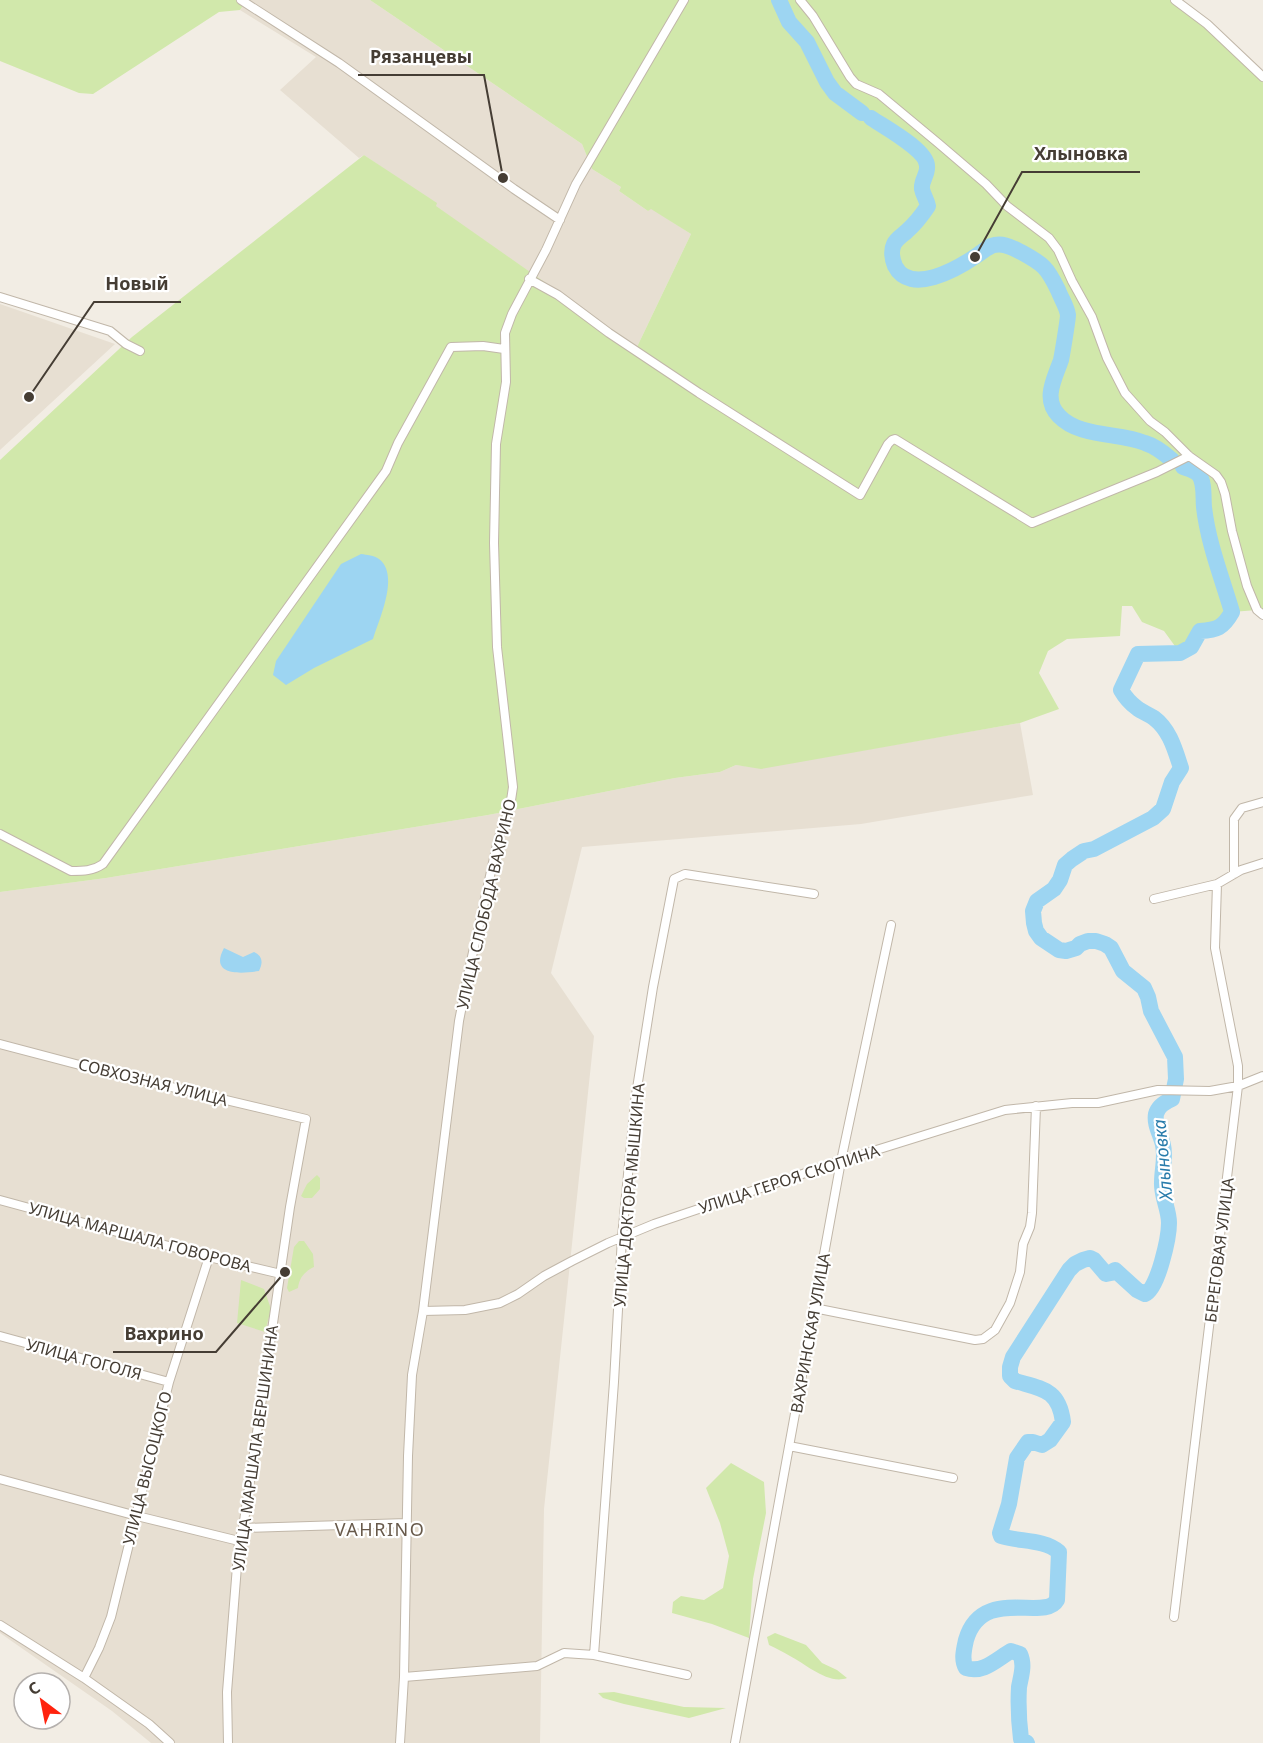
<svg xmlns="http://www.w3.org/2000/svg" width="1263" height="1743" viewBox="0 0 1263 1743" font-family="'Noto Sans',sans-serif">
  <style>
    .residential { fill: #e7dfd2 }
    .green { fill: #d1e8ab }
    .water { fill: #9dd5f2 }
    .lines { fill: none; stroke-linecap: round; stroke-linejoin: round }
    .river { stroke: #9dd5f2; stroke-width: 16 }
    .street-casing { stroke: #c1b7a9; stroke-width: 10 }
    .street { stroke: #fff; stroke-width: 8 }
    .labels { text-anchor: middle; dominant-baseline: central; stroke-width: 4.5; stroke-linejoin: round; paint-order: stroke }
    .street-label { font-size: 16px; fill: #453d34; stroke: #fff }
    .water-label { font-size: 18px; font-style: italic; fill: #297cab; stroke: #fff }
    .neighbourhood-label { font-size: 18px; letter-spacing: 1.5px; fill: #685a4b; stroke: #fff }
    .leader { fill: none; stroke: #453d34; stroke-width: 2 }
    .callout-dot { fill: #453d34; stroke: #fff; stroke-width: 2 }
    .callout-label { font-size: 18px; text-anchor: middle; font-weight: bold; fill: #453d34; stroke: #fff; stroke-width: 4.5; stroke-linejoin: round; paint-order: stroke }
  </style>
  <rect width="100%" height="100%" fill="#f2ede4"/>
  <!-- residential -->
  <path class="residential" d="M247 0H370L582 144 592 169 621 187 619 191 648 211 651 208 691 234 637 347 435 206 436 204 364 155 359 158 280 90 316 57 240 10Z
    M0 304 115 344 0 450Z
    M1020 723 1033 795 861 824 582 847 551 973 594 1036 544 1509 540 1743H151L112 1711 0 1633V892L106 878 488 815 675 778 720 772 736 765 761 768Z"/>
  <!-- green -->
  <path class="green" d="M0 0H247L240 10 219 12 93 94 79 93 0 61Z
    M370 0H1171L1195 17 1263 80V615L1257 610 1232 612C1223 628 1217 630 1200 631L1191 647 1180 653 1164 631 1142 622 1132 606H1122L1120 636 1067 639 1048 651 1039 673 1059 709 1020 723 761 769 736 765 720 772 675 778 488 815 106 878 0 892V460L132 337 364 155 437 203 436 206 637 347 691 234 651 209 648 211 619 191 621 187 592 169 582 144Z
    M317 1175 320 1178V1189L312 1198H304L301 1196 307 1184Z
    M299 1241H304L313 1254 314 1267C305 1271 299 1278 298 1288L289 1292 287 1288 294 1247Z
    M241 1280 264 1289 271 1309 265 1332 237 1323Z
    M731 1463 764 1482 766 1513 753 1579 749 1638 712 1624 672 1613 673 1602 681 1596 704 1600 723 1588 729 1556 720 1523 706 1488Z
    M775 1633 806 1645 822 1663 837 1670 847 1678C828 1685 806 1664 790 1656 783 1652 776 1648 769 1645L767 1637Z
    M614 1692 684 1707 726 1708 689 1718 624 1704 603 1698 598 1693Z"/>
  <!-- water -->
  <path class="water" d="M361 554C367 555 374 555 379 559 400 575 379 619 373 639L314 668 286 685 273 675 276 661 341 564Z
    M224 948 243 957 254 952C263 956 263 963 259 971 240 974 209 976 224 948Z"/>
  <g class="lines">
    <!-- river -->
    <path class="river" d="M779 0 789 22 807 42 827 82 835 93 862 113
      M871 118C884 127 927 150 927 166 928 175 921 180 922 189 923 195 927 200 928 206 922 215 915 224 907 231 903 235 897 238 894 244 891 250 892 259 895 266 910 296 957 269 976 256 981 253 985 249 991 246 1002 242 1011 247 1021 252 1043 264 1047 267 1058 290 1061 298 1067 307 1068 315 1068 319 1062 356 1061 360 1055 378 1042 399 1059 416 1080 438 1119 432 1145 443 1155 446 1164 453 1172 460
      M1027 1743 1021 1739C1019 1723 1018 1704 1019 1687 1021 1676 1025 1665 1020 1654L1011 1651C997 1659 983 1674 966 1668 961 1660 964 1649 966 1640 982 1585 1045 1622 1057 1600L1059 1552C1044 1539 1019 1542 1001 1536L1000 1533 1009 1504 1017 1458 1028 1442H1033L1042 1445 1050 1440 1063 1422C1059 1389 1042 1389 1015 1381L1010 1376V1367L1013 1357 1069 1270 1075 1264 1083 1260 1090 1258 1094 1260 1106 1274 1111 1273 1115 1270 1137 1290 1145 1294C1158 1289 1169 1237 1169 1223 1169 1209 1161 1196 1162 1182 1162 1170 1166 1157 1163 1145 1161 1135 1154 1125 1156 1114 1158 1106 1165 1102 1172 1099L1176 1079 1175 1057 1151 1011 1148 997 1144 988 1123 971 1111 948 1105 944 1096 941H1088L1080 944 1076 948 1066 951 1059 950 1041 938 1036 931 1034 923 1033 911 1037 901 1054 889 1060 880 1065 865 1072 859 1084 851 1094 849 1153 818 1163 809 1172 782 1181 768C1175 750 1170 730 1154 718 1148 714 1142 712 1137 708 1130 703 1125 697 1121 690L1138 654 1180 653 1191 647 1200 631C1217 630 1223 628 1232 612 1222 578 1208 543 1204 507 1203 498 1205 483 1199 475 1195 470 1189 469 1183 467"/>
    <!-- street casing -->
    <g class="street-casing">
      <path id="street" d="M241 0 339 63 514 189 560 220
        M800 0 813 16 850 77 856 84 879 94 938 143 986 184 1007 206 1049 238 1058 250 1072 281 1092 317 1107 358 1125 393 1150 421 1165 432 1189 456 1216 475 1221 482 1225 494 1232 531 1247 586 1257 610 1263 615
        M1175 0 1207 24 1263 77
        M529 279 558 295 609 333 699 393 860 495 888 444 892 440 895 439 1032 523 1157 472 1189 456
        M0 297 110 331 126 344 140 351
        M0 834 71 871C83 871 93 871 103 864L386 471 398 443 451 347 483 346 504 349
        M1234 874V819L1242 808 1263 802
        M1154 899 1217 884 1241 870 1263 863
        M0 1044 91 1068 306 1119 290 1207 243 1528 239 1541 227 1692 228 1743
        M0 1200 209 1257 281 1274
        M814 1308 975 1340 983 1339 995 1330 1010 1303 1020 1272 1023 1244 1030 1227 1032 1213 1036 1106
        M423 1311 465 1310 500 1303 518 1294 544 1276 572 1261 608 1243 654 1224 841 1161 1005 1110 1072 1103H1098L1158 1090 1210 1091 1238 1086 1263 1076
        M0 1336 169 1382
        M789 1446 953 1478
        M0 1479 137 1516 239 1541
        M243 1528 407 1523
        M1174 1617 1238 1086V1066L1215 948 1217 884
        M0 1625 84 1678 149 1724 170 1743
        M594 1655 614 1382 622 1237 635 1101 653 987 674 879 685 874 814 894
        M404 1677 537 1666 564 1653 594 1655 687 1675
        M84 1678 99 1648 111 1617 169 1382 209 1257
        M400 1743 404 1677 408 1456 412 1375 423 1311 459 1021 469 970 498 840 510 807 513 787 497 647 494 543 496 444 506 382 505 333 512 314 546 250 576 184 684 0
        M735 1743 841 1161 891 925"/>
    </g>
    <!-- street -->
    <use href="#street" class="street"/>
  </g>
  <g class="labels">
    <!-- street labels -->
    <g class="street-label">
      <text transform="translate(486 904) rotate(-77)">УЛИЦА СЛОБОДА ВАХРИНО</text>
      <text transform="translate(153 1082) rotate(14)">СОВХОЗНАЯ УЛИЦА</text>
      <text transform="translate(789 1179) rotate(-18)">УЛИЦА ГЕРОЯ СКОПИНА</text>
      <text transform="translate(629 1195) rotate(-85)">УЛИЦА ДОКТОРА МЫШКИНА</text>
      <text transform="translate(140 1237) rotate(15)">УЛИЦА МАРШАЛА ГОВОРОВА</text>
      <text transform="translate(1219 1250) rotate(-83)">БЕРЕГОВАЯ УЛИЦА</text>
      <text transform="translate(810 1333) rotate(-80)">ВАХРИНСКАЯ УЛИЦА</text>
      <text transform="translate(84 1359) rotate(15)">УЛИЦА ГОГОЛЯ</text>
      <text transform="translate(255 1448) rotate(-82)">УЛИЦА МАРШАЛА ВЕРШИНИНА</text>
      <text transform="translate(147 1468) rotate(-76)">УЛИЦА ВЫСОЦКОГО</text>
    </g>
    <!-- water labels -->
    <g class="water-label">
      <text transform="translate(1162 1160) rotate(-95)">Хлыновка</text>
    </g>
    <!-- neighbourhood labels -->
    <g class="neighbourhood-label">
      <text x="380" y="1529">VAHRINO</text>
    </g>
  </g>
  <!-- callouts -->
  <path class="leader" d="M503 178L484 75H358M975 257L1022 172H1140M29 397L94 302H181M285 1272L216 1352H113"/>
  <g class="callout-dot">
    <circle cx="503" cy="178" r="6"/>
    <circle cx="975" cy="257" r="6"/>
    <circle cx="29" cy="397" r="6"/>
    <circle cx="285" cy="1272" r="6"/>
  </g>
  <g class="callout-label">
    <text x="421" y="63">Рязанцевы</text>
    <text x="1081" y="160">Хлыновка</text>
    <text x="137" y="290">Новый</text>
    <text x="164" y="1340">Вахрино</text>
  </g>
  <!-- north arrow -->
  <g transform="translate(42 1701) rotate(328)"><circle r="28" fill="#ffffff" stroke="#b5b1ae" stroke-width="1.5"/>
  <path d="M0-4.5L10 22L0 15L-10 22Z" fill="#ff230e"/>
  <text y="-9" font-size="16" font-weight="bold" text-anchor="middle" fill="#453d34">С</text>
  </g>
</svg>
